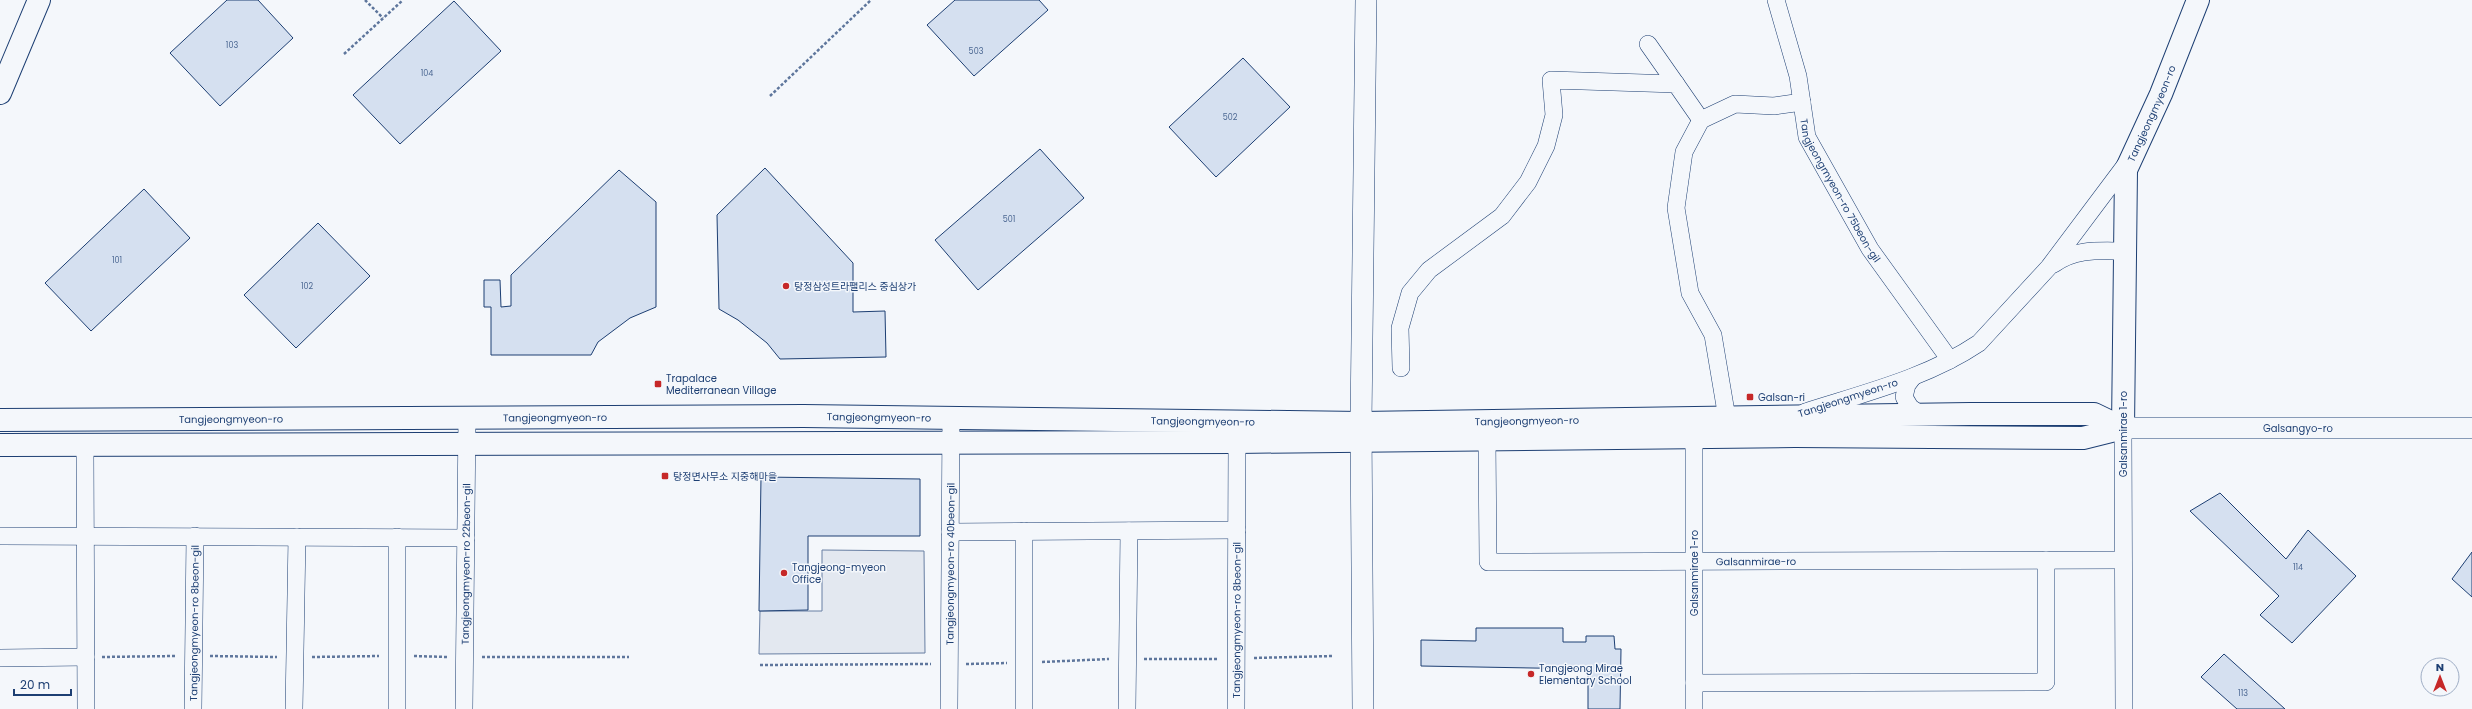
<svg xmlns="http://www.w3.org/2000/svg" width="2472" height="709" viewBox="0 0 2472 709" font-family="Poppins,'Noto Sans KR',sans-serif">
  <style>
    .parking { fill: #e3e8f0; stroke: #687fa3 }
    .building { fill: #d5e0f0; stroke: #1d3f73 }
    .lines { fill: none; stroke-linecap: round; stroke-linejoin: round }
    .minor-casing { stroke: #1d3f73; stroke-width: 18 }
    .tertiary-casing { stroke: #1d3f73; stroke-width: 22 }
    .secondary-casing { stroke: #1d3f73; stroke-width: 24 }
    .path { stroke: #5e769c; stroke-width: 2.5; stroke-dasharray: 3 2; stroke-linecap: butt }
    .minor { stroke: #f4f7fb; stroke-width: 17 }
    .tertiary { stroke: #f4f7fb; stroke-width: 21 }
    .secondary { stroke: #f4f7fb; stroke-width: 22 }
    .poi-dot { fill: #c62828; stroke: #f4f7fb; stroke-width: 1.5 }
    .labels { text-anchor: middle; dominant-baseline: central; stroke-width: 3; stroke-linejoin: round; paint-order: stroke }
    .number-label { font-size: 8px; fill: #4b6792 }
    .street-label { font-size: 10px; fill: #1d3f73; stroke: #f4f7fb }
    .poi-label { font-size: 10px; fill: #1d3f73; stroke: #f4f7fb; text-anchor: start }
  </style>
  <rect width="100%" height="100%" fill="#f4f7fb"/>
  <!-- parking -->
  <path class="parking" d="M822 550 924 551 925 653 759 654 760 611H822Z"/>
  <!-- building -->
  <path class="building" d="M227 0H258L293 38 220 106 170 53Z
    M955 0H1039L1048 10 974 76 927 25Z
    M454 1 501 51 400 144 353 95Z
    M1243 58 1290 107 1216 177 1169 127Z
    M1040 149 1084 198 978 290 935 240Z
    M765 168 853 263V312L885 311 886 357 780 359 767 343 738 320 719 309 717 215Z
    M619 170 656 202V307L630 318 598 342 591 355H491V307H484V280H500L501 307 511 306V275Z
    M144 189 190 238 91 331 45 283Z
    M318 223 370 276 296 348 244 295Z
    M761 477 920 479V536H808V610L759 611Z
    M2220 493 2286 559 2308 530 2356 576 2292 643 2260 615 2279 596 2190 511Z
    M2472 552V597L2452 579Z
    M1476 628H1563V642H1586V636H1614L1615 649H1621L1620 709H1588V669L1421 666V640L1476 641Z
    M2224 654 2285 709H2237L2201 677Z"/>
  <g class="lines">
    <!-- minor casing -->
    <g class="minor-casing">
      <g id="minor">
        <path id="s1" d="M1776 0 1798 76 1807 137 1870 249 1950 360"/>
        <path d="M1648 44 1676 84"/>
        <path d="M1701 120 1684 152 1676 208 1690 293 1713 335 1727 418"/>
        <path d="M2054 264C2076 248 2100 251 2125 251"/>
        <path d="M1401 368 1400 328 1410 293 1429 270 1502 216 1528 182 1546 146 1554 115 1551 80 1676 84 1701 120 1735 104 1774 106 1802 102"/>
        <path d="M1913 377 1907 385 1904 397 1910 407 1921 415"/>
        <path d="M1805 412C1864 393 1927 378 1979 343L2049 267 2127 163"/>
        <path d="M2123 428 2124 709"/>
        <path d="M1694 437V709"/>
        <path id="s2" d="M1487 439 1488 562 2123 560"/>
        <path d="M85 447 86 709"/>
        <path d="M1024 531V709"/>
        <path d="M950 532 1237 530"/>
        <path d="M0 536 466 538"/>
        <path d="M397 537V709"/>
        <path d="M0 658 86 657"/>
        <path d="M1694 683 2046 682V560"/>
        <path id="s3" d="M193 709 195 536"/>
        <path d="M294 709 297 537"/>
        <path id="s4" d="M464 709 467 419"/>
        <path id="s5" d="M949 709 951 418"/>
        <path d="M1127 709 1129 531"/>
        <path id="s6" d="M1236 709 1237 442"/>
      </g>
    </g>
    <!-- tertiary casing -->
    <g class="tertiary-casing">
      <g id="tertiary">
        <path id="s7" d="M2123 428H2472"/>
        <path d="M1363 709 1361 423 1366 0"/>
      </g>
    </g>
    <!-- secondary casing -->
    <g class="secondary-casing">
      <g id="secondary">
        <path d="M0 93 39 0"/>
        <path id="s8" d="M0 420 803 416 1361 423 1970 414H2094L2123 428"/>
        <path id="s9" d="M2123 428 2126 170 2161 94 2198 0"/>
        <path d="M0 445 1237 442 1795 436 2083 438 2123 428"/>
      </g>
    </g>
    <!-- path -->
    <path class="path" d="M365 0 383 18
      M344 54 403 0
      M770 96 871 0
      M210 656 277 657
      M414 656 447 657
      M102 657 175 656
      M312 657 379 656
      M482 657H629
      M1254 658 1333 656
      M1144 659H1219
      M1042 662 1109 659
      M966 664 1007 663
      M760 665 931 664"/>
    <!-- minor -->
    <use href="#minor" class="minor"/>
    <!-- tertiary -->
    <use href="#tertiary" class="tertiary"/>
    <!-- secondary -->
    <use href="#secondary" class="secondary"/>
  </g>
  <!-- markers -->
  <g class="poi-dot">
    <circle cx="786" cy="286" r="4"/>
    <rect x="654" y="380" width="8" height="8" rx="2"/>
    <rect x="1746" y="393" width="8" height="8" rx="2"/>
    <rect x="661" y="472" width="8" height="8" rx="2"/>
    <circle cx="784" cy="573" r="4"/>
    <circle cx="1531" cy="674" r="4"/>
  </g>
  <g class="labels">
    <!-- number labels -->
    <g class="number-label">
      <text x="232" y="45">103</text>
      <text x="976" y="51">503</text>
      <text x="427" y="73">104</text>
      <text x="1230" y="117">502</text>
      <text x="1009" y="219">501</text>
      <text x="117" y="260">101</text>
      <text x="307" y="286">102</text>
      <text x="2298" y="567">114</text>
      <text x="2243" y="693">113</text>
    </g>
    <!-- street labels -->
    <g class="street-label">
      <text stroke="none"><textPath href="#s9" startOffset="320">Tangjeongmyeon-ro</textPath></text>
      <text stroke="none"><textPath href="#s1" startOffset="203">Tangjeongmyeon-ro 75beon-gil</textPath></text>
      <text transform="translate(1848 398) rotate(-18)">Tangjeongmyeon-ro</text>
      <text stroke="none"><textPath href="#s8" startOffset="879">Tangjeongmyeon-ro</textPath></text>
      <text stroke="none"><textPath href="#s8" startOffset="555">Tangjeongmyeon-ro</textPath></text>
      <text stroke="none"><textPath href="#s8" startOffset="231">Tangjeongmyeon-ro</textPath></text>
      <text stroke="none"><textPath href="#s8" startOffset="1203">Tangjeongmyeon-ro</textPath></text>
      <text stroke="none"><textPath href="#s8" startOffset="1527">Tangjeongmyeon-ro</textPath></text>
      <text stroke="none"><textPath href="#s7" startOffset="175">Galsangyo-ro</textPath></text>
      <text transform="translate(2123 434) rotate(-90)">Galsanmirae 1-ro</text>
      <text stroke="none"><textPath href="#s2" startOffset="391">Galsanmirae-ro</textPath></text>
      <text stroke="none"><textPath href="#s4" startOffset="145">Tangjeongmyeon-ro 22beon-gil</textPath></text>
      <text stroke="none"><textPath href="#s5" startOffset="145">Tangjeongmyeon-ro 40beon-gil</textPath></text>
      <text transform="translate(1694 573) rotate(-90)">Galsanmirae 1-ro</text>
      <text stroke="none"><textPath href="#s6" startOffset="89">Tangjeongmyeon-ro 8beon-gil</textPath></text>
      <text stroke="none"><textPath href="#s3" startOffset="86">Tangjeongmyeon-ro 8beon-gil</textPath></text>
    </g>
    <!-- poi labels -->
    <g class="poi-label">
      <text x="794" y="286">탕정삼성트라팰리스 중심상가</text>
      <text x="666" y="378">Trapalace<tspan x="666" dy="12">Mediterranean Village</tspan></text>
      <text x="1758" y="397">Galsan-ri</text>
      <text x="673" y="476">탕정면사무소 지중해마을</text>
      <text x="792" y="567">Tangjeong-myeon<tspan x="792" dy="12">Office</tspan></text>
      <text x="1539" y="668">Tangjeong Mirae<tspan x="1539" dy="12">Elementary School</tspan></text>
    </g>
  </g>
  <!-- north arrow -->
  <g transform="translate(2440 677)"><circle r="19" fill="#f4f7fb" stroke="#9eadc5"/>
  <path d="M0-3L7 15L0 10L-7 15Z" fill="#c62828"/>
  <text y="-6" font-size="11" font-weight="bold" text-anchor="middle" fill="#1d3f73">N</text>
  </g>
  <!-- scale -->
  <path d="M14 689v6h57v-6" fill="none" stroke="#1d3f73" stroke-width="2"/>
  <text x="20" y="689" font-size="12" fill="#1d3f73" stroke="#f4f7fb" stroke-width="3" paint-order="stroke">20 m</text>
</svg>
